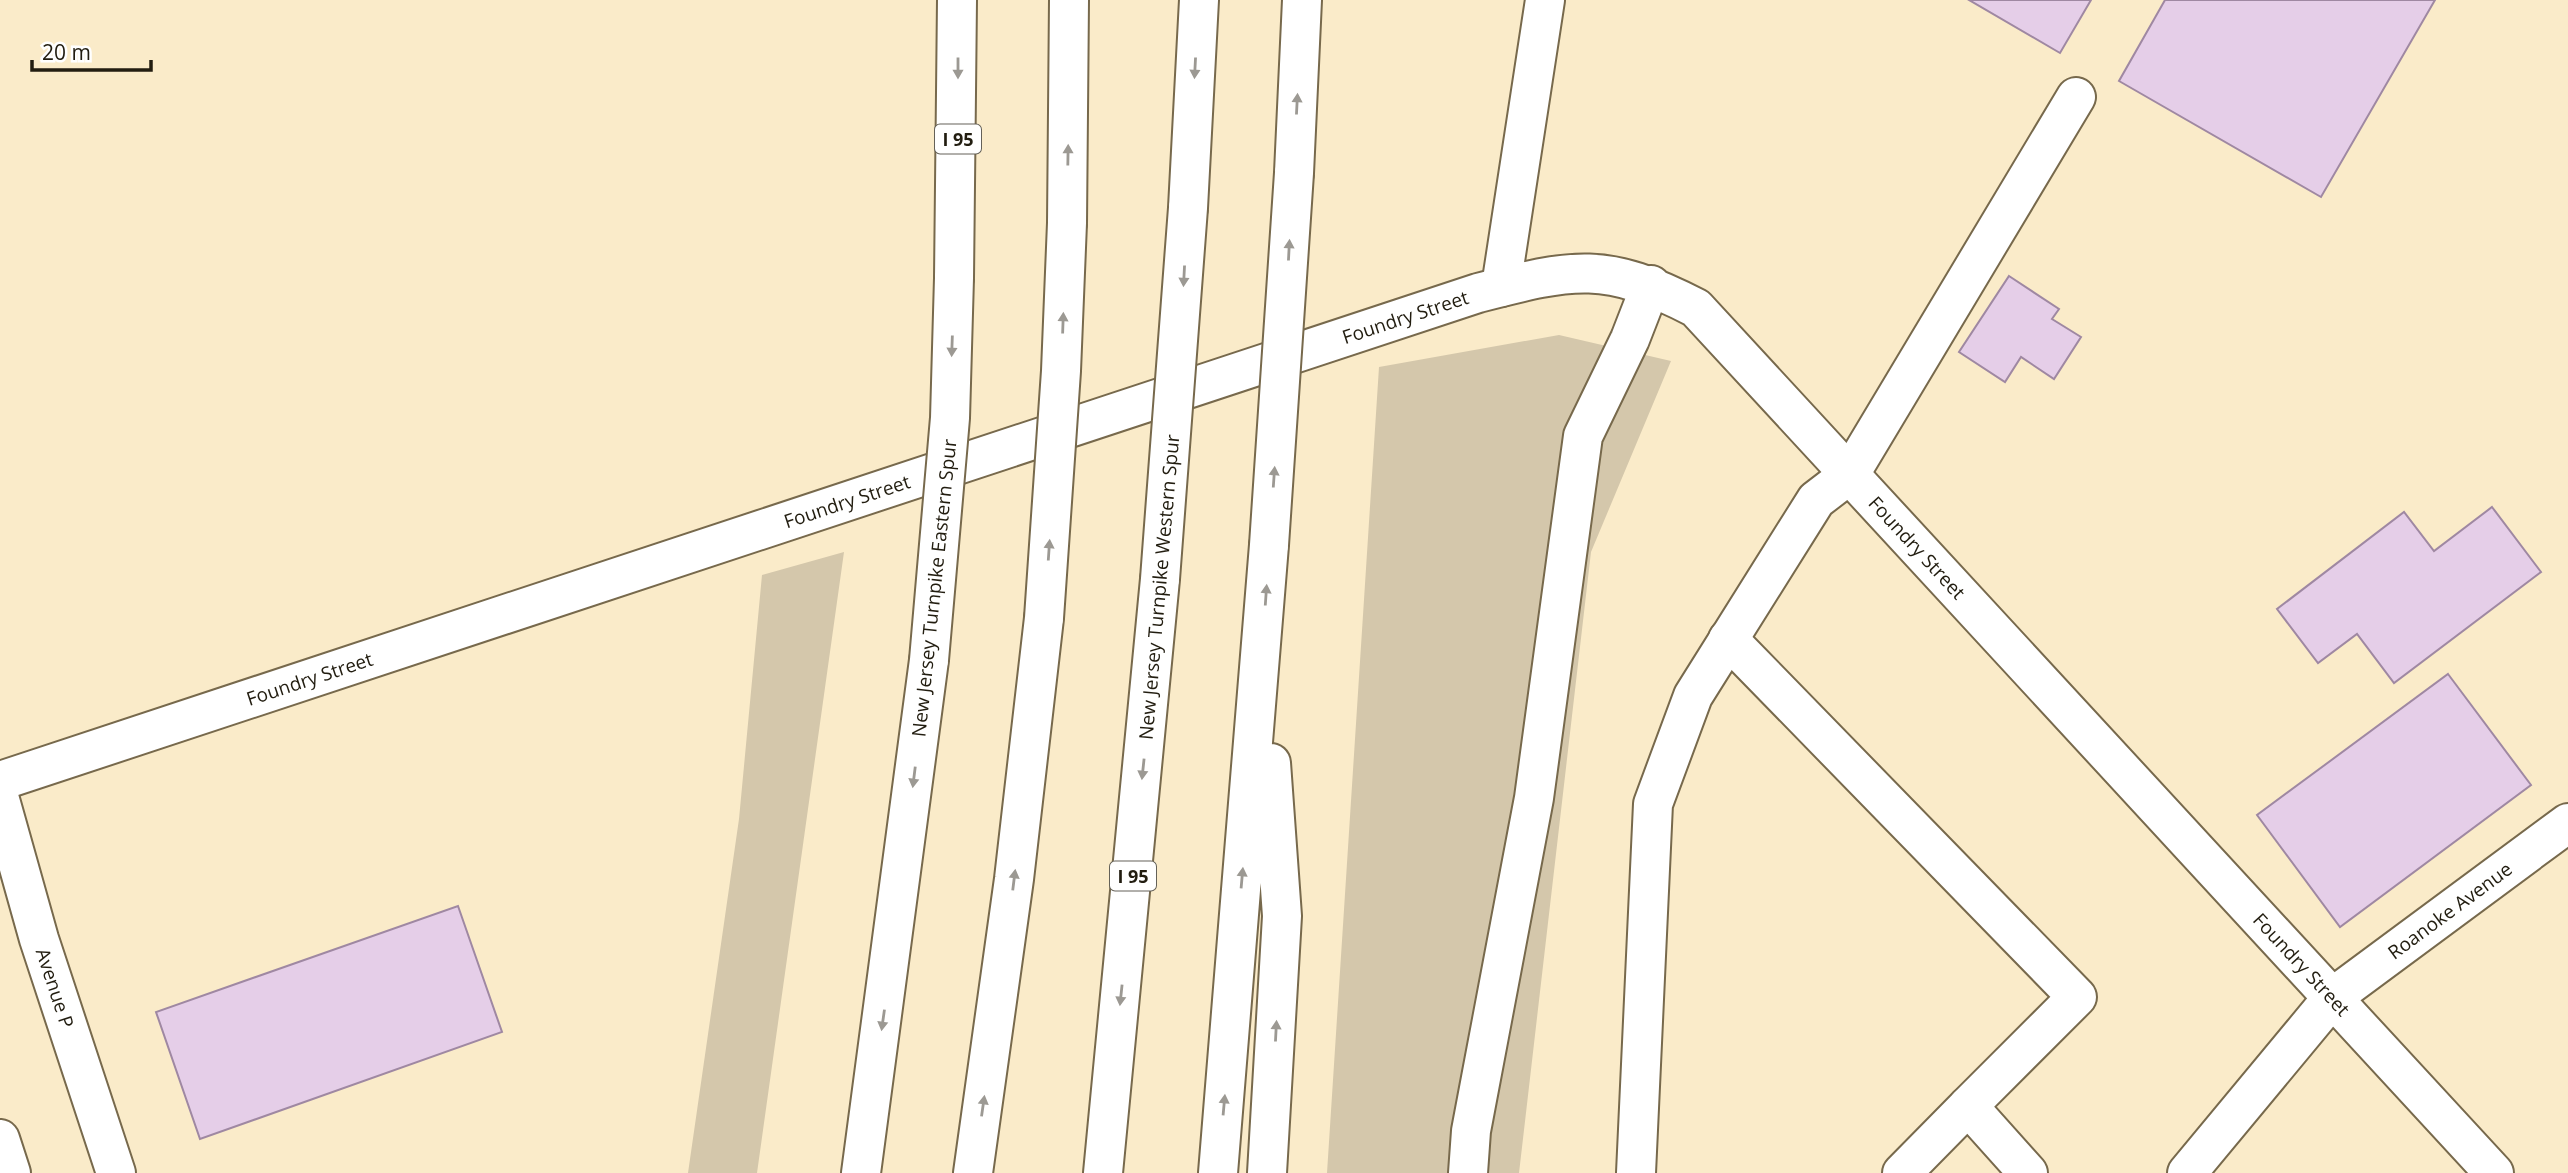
<svg xmlns="http://www.w3.org/2000/svg" width="2568" height="1173" viewBox="0 0 2568 1173" font-family="'Open Sans',sans-serif">
  <style>
    .green { fill: #d4c7ab }
    .building { fill: #e5cee8; stroke: #9f88a2; stroke-width: 2 }
    .lines { fill: none; stroke-linecap: round; stroke-linejoin: round }
    .minor-casing { stroke: #77694c; stroke-width: 42 }
    .highway-casing { stroke: #77694c; stroke-width: 42 }
    .minor { stroke: #fff; stroke-width: 38 }
    .highway { stroke: #fff; stroke-width: 38 }
    .highway-bridge-casing { stroke: #77694c; stroke-width: 42; stroke-linecap: butt }
    .highway-bridge { stroke: #fff; stroke-width: 38 }
    .oneway { fill: #9c9993 }
    .labels { text-anchor: middle; dominant-baseline: central; stroke-width: 5; stroke-linejoin: round; paint-order: stroke }
    .shield { fill: #fff; stroke: #646158; stroke-width: 2 }
    .shield-label { font-size: 18px; font-weight: bold; fill: #221d10 }
    .street-label { font-size: 19px; fill: #221d10; stroke: #fff }
  </style>
  <rect width="100%" height="100%" fill="#faebc9"/>
  <!-- green -->
  <path class="green" d="M1559 335 1671 361 1591 552 1519 1173H1327L1379 367Z
    M844 552 757 1173H688L739 819 762 575Z"/>
  <!-- building -->
  <path class="building" d="M1969 0H2091L2060 53Z
    M2165 0H2435L2321 197 2119 81Z
    M2009 276 2059 309 2052 319 2081 337 2054 379 2021 357 2005 382 1959 352Z
    M2492 507 2541 572 2394 683 2357 634 2318 663 2277 609 2404 512 2434 551Z
    M2448 674 2531 785 2340 927 2257 815Z
    M458 906 502 1032 200 1139 156 1012Z"/>
  <g class="lines">
    <!-- minor casing -->
    <g class="minor-casing">
      <g id="minor">
        <path d="M1501 287 1545 0"/>
        <path d="M1728 639 2077 997 1968 1106 2028 1173"/>
        <path id="s1" d="M0 781 1478 293C1575 268 1605 261 1696 308L2494 1173"/>
        <path id="s2" d="M0 800 39 939 116 1173"/>
        <path d="M0 1139 11 1173"/>
        <path d="M1468 1173 1471 1131 1534 798 1583 436 1630 339 1651 285"/>
        <path d="M1636 1173 1653 804 1693 696 1816 500 1850 474 2076 97"/>
        <path d="M1902 1173 1968 1106"/>
        <path id="s3" d="M2187 1173 2333 997 2568 823"/>
      </g>
    </g>
    <!-- highway casing -->
    <g class="highway-casing">
      <path id="highway" d="M1294 173 1302 0
        M1188 208 1199 0
        M1067 223 1069 0
        M954 278 957 0
        M861 1173 929 660
        M973 1173 1014 879 1044 618
        M1103 1173 1160 579
        M1218 1173 1269 545
        M1267 1173 1282 916 1271 763"/>
    </g>
    <!-- minor -->
    <use href="#minor" class="minor"/>
    <!-- highway -->
    <use href="#highway" class="highway"/>
    <!-- highway-bridge casing -->
    <g class="highway-bridge-casing">
      <path id="highway-bridge" d="M1269 545 1294 173
        M1160 579 1188 208
        M1044 618 1061 371 1067 223
        M929 660 950 418 954 278"/>
    </g>
    <!-- highway-bridge -->
    <use href="#highway-bridge" class="highway-bridge"/>
  </g>
  <!-- one-way arrows -->
  <defs><path id="oneway-solid" d="M-6-.8H1V-3.2L6.5 0L1 3.2V.8H-6Z" transform="scale(1.75)"/></defs>
  <g class="oneway">
    <use href="#oneway-solid" transform="translate(958 68) rotate(90)"/>
    <use href="#oneway-solid" transform="translate(1195 68) rotate(93)"/>
    <use href="#oneway-solid" transform="translate(1297 104) rotate(-87)"/>
    <use href="#oneway-solid" transform="translate(1068 155) rotate(-89)"/>
    <use href="#oneway-solid" transform="translate(1289 250) rotate(-87)"/>
    <use href="#oneway-solid" transform="translate(1184 276) rotate(93)"/>
    <use href="#oneway-solid" transform="translate(1063 323) rotate(-88)"/>
    <use href="#oneway-solid" transform="translate(952 346) rotate(92)"/>
    <use href="#oneway-solid" transform="translate(1274 477) rotate(-86)"/>
    <use href="#oneway-solid" transform="translate(1049 550) rotate(-86)"/>
    <use href="#oneway-solid" transform="translate(1266 595) rotate(-86)"/>
    <use href="#oneway-solid" transform="translate(1143 769) rotate(96)"/>
    <use href="#oneway-solid" transform="translate(914 777) rotate(97)"/>
    <use href="#oneway-solid" transform="translate(1242 878) rotate(-85)"/>
    <use href="#oneway-solid" transform="translate(1014 880) rotate(-83)"/>
    <use href="#oneway-solid" transform="translate(1121 995) rotate(96)"/>
    <use href="#oneway-solid" transform="translate(883 1020) rotate(98)"/>
    <use href="#oneway-solid" transform="translate(1276 1031) rotate(-87)"/>
    <use href="#oneway-solid" transform="translate(1224 1105) rotate(-85)"/>
    <use href="#oneway-solid" transform="translate(983 1106) rotate(-82)"/>
  </g>
  <g class="labels">
    <!-- shield labels -->
    <g class="shield">
      <rect x="935" y="124.5" width="46" height="29" rx="5"/>
      <rect x="1110" y="861.5" width="46" height="29" rx="5"/>
    </g>
    <g class="shield-label">
      <text x="958" y="139">I 95</text>
      <text x="1133" y="876">I 95</text>
    </g>
    <!-- street labels -->
    <g class="street-label">
      <text stroke="none"><textPath href="#s1" startOffset="1480">Foundry Street</textPath></text>
      <text stroke="none"><textPath href="#s1" startOffset="892">Foundry Street</textPath></text>
      <text stroke="none"><textPath href="#s1" startOffset="2109">Foundry Street</textPath></text>
      <text transform="translate(1159 587) rotate(-85)">New Jersey Turnpike Western Spur</text>
      <text transform="translate(934 588) rotate(-84)">New Jersey Turnpike Eastern Spur</text>
      <text stroke="none"><textPath href="#s1" startOffset="326">Foundry Street</textPath></text>
      <text stroke="none"><textPath href="#s3" startOffset="374">Roanoke Avenue</textPath></text>
      <text stroke="none"><textPath href="#s1" startOffset="2676">Foundry Street</textPath></text>
      <text stroke="none"><textPath href="#s2" startOffset="196">Avenue P</textPath></text>
    </g>
  </g>
  <!-- scale -->
  <path d="M32 60v10h119v-10" fill="none" stroke="#221d10" stroke-width="3.5"/>
  <text x="42" y="60" font-size="21" fill="#221d10" stroke="#ffffff" stroke-width="5" paint-order="stroke">20 m</text>
</svg>
